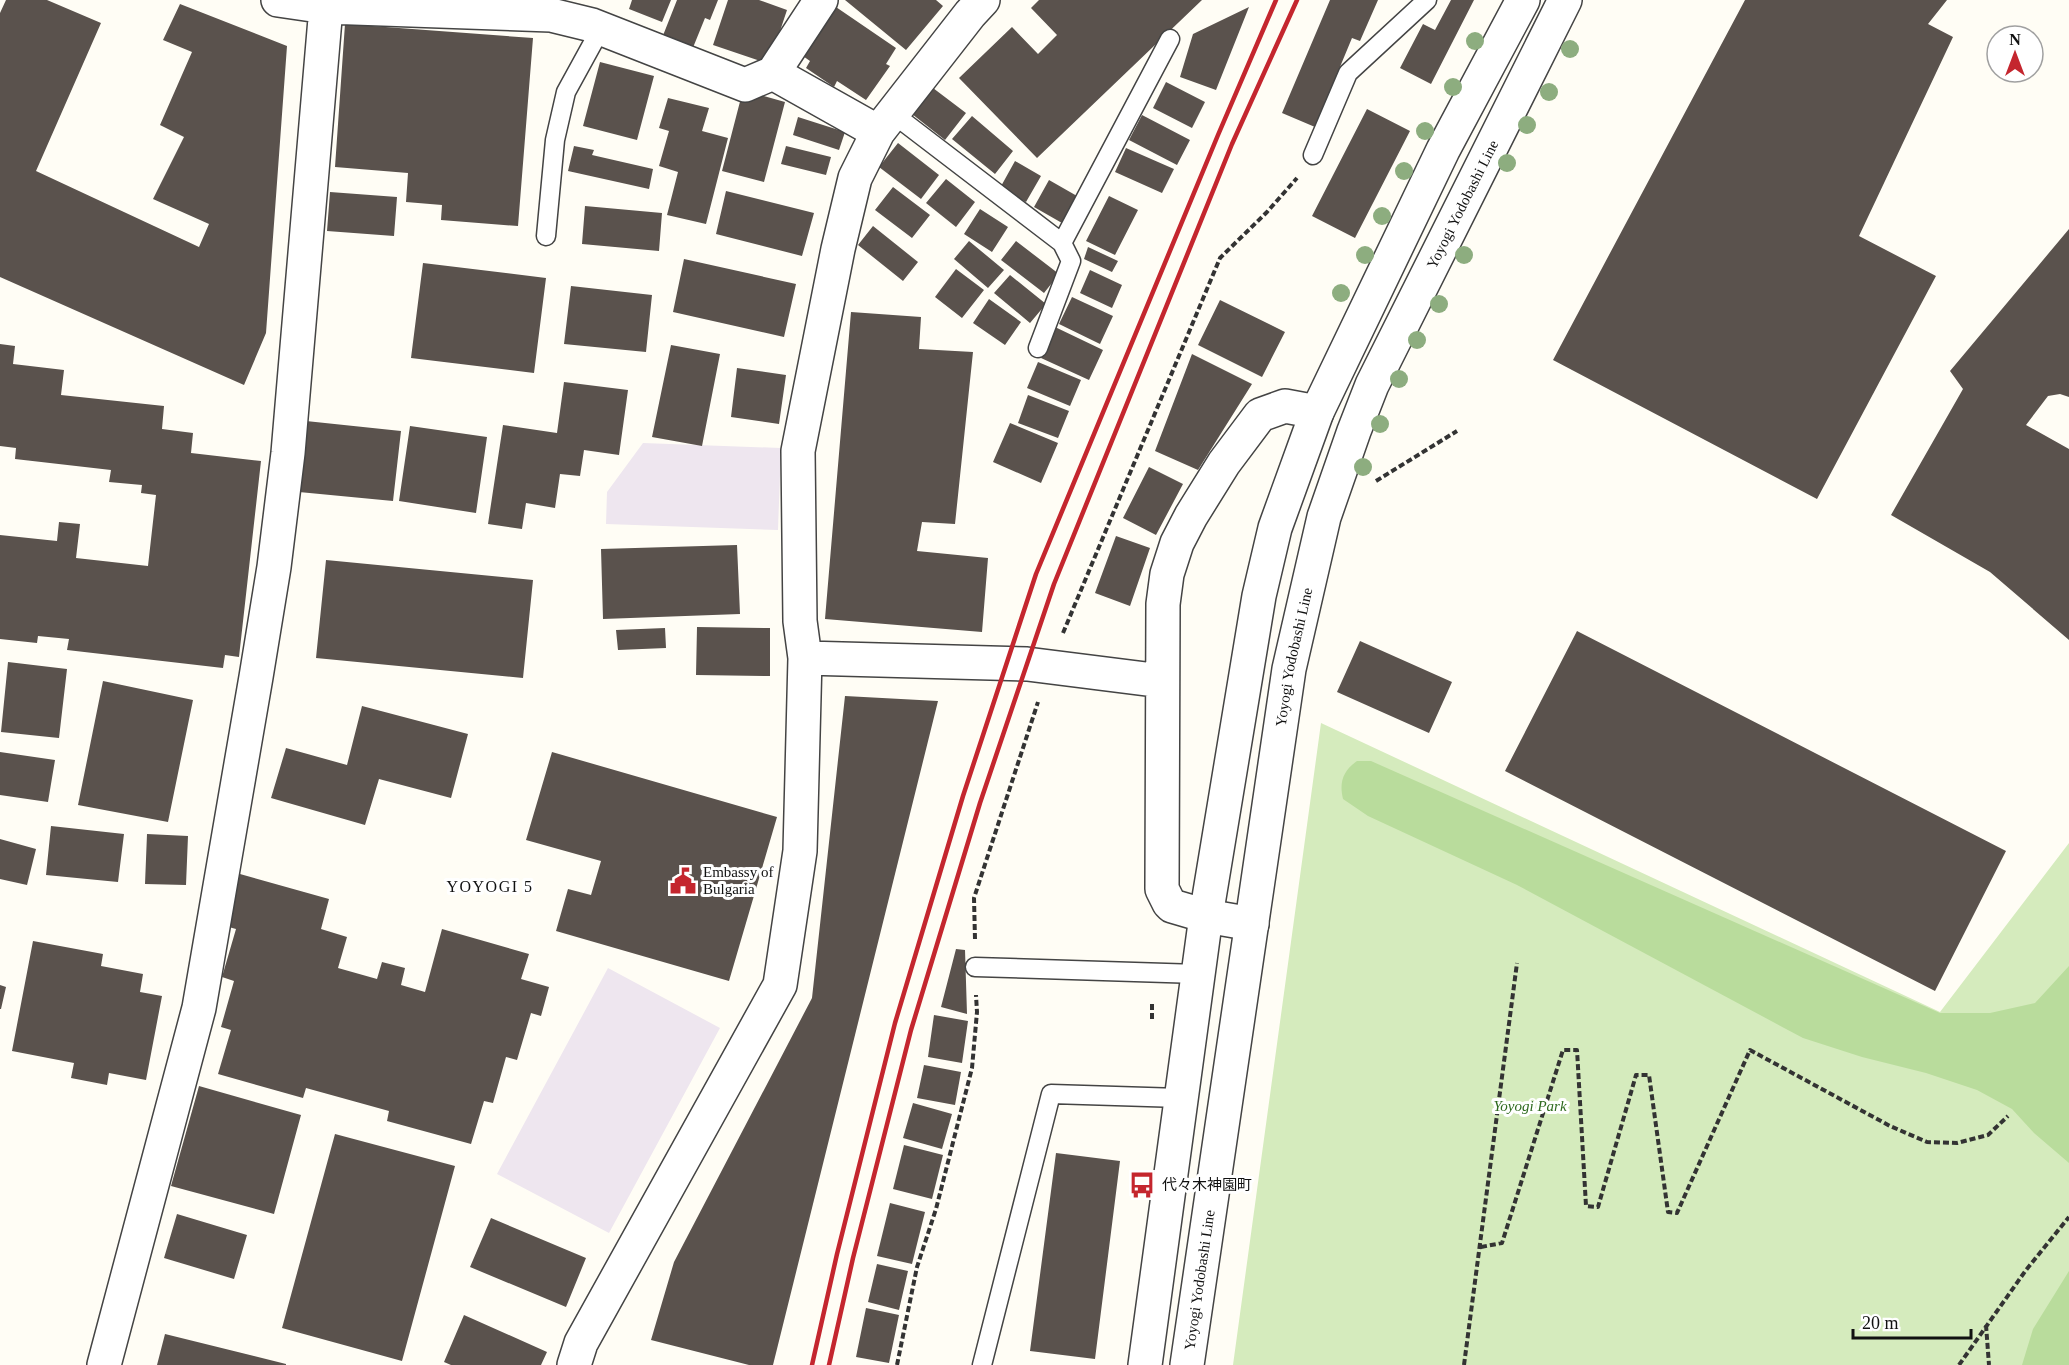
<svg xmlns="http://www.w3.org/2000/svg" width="2069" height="1365" viewBox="0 0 2069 1365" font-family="'Times New Roman','Noto Sans JP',serif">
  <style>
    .industrial { fill: #eee6ef }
    .green { fill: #d5ebbd }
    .forest { fill: #b9dc9c }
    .building { fill: #5a524d }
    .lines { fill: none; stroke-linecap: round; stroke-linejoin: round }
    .service-casing { stroke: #444; stroke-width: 21 }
    .minor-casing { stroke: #444; stroke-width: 36 }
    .tertiary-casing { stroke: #444; stroke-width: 36 }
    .path { stroke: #333; stroke-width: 4; stroke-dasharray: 6 3; stroke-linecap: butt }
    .service { stroke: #fff; stroke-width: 18 }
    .minor { stroke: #fff; stroke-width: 33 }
    .tertiary { stroke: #fff; stroke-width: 33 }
    .rail { stroke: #c4262e; stroke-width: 4.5 }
    .tree { fill: #8dad7f }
    .labels { text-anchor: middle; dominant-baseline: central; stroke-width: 6; stroke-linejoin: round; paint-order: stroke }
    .street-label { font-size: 15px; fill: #111; stroke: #fff }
    .poi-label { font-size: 15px; fill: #111; stroke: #fff; text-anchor: start }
    .park-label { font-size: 15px; font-style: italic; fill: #2f6b1f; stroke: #fff }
    .neighbourhood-label { font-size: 16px; letter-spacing: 1.5px; fill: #111; stroke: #fff }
  </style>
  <rect width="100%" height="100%" fill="#fffdf5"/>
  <!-- industrial -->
  <path class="industrial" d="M643 443 781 448 778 530 606 524 607 492Z
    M608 968 720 1028 609 1233 497 1174Z"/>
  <!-- green -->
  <path class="green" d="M1321 723 1940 1012 2069 843V1365H1233Z"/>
  <!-- forest -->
  <path class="forest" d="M1357 761H1371L1940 1013H1990L2035 1003 2069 966V1163L2034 1133 2012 1109 1977 1090 1926 1073 1862 1057 1803 1038 1517 885 1368 816 1343 799C1339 782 1343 771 1357 761Z
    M2069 1271V1365H2022L2033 1329Z"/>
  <!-- building -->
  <path class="building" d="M6 0H47L101 23 36 171 199 247 209 224 153 199 184 137 160 125 192 52 163 40 180 4 287 46 266 333 244 385 0 277V13Z
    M632 0H671L662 22 629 9Z
    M677 0H718L710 20 705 18 692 50 662 38Z
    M728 0H759L787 10 769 64 713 45Z
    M845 0H936L943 6 906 50Z
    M1039 0H1202L1037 158 959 78 1012 27 1038 54 1057 35 1031 8Z
    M1330 0H1378L1360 41 1352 38 1315 127 1282 113Z
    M1451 0H1474L1431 84 1400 68 1423 24 1435 30Z
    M1745 0H1947L1928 24 1953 37 1859 236 1936 276 1817 499 1553 360Z
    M833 5 896 48 886 64 890 66 866 100 837 81 834 87 806 68 810 61 800 54Z
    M1249 7 1216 90 1180 77 1193 34Z
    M345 24 533 38 518 226 441 220 442 205 406 202 408 173 335 167Z
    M600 62 654 76 637 140 583 126Z
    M1166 82 1205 102 1192 128 1153 108Z
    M933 88 966 113 945 140 912 114Z
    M743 90 785 102 764 182 722 171Z
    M668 98 709 108 702 131 728 138 706 224 667 215 678 172 659 166 669 131 659 128Z
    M1367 109 1410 131 1355 238 1312 216Z
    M1142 115 1190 140 1177 165 1129 140Z
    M972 116 1013 151 995 174 952 139Z
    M798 117 845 132 839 150 793 135Z
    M898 143 939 175 921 199 879 167Z
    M574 146 594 150 592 155 653 169 649 189 568 171Z
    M786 146 831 157 826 175 781 164Z
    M1126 148 1174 169 1162 193 1115 172Z
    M1015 161 1041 176 1026 202 1000 188Z
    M946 179 975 202 956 227 926 203Z
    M1049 180 1077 196 1062 223 1034 207Z
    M893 187 930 215 912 238 875 210Z
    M726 191 814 213 802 256 716 234Z
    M330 192 397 197 394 236 327 231Z
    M1109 196 1138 210 1115 255 1086 241Z
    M585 206 662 213 659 251 582 244Z
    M980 209 1008 227 992 252 964 234Z
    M873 226 918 262 903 281 858 245Z
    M2069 229V397L2060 394 2048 396 2026 425 2069 449V640L1990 572 1891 515 1963 389 1950 371Z
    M969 241 1004 270 988 288 954 259Z
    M1016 241 1059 274 1044 293 1001 260Z
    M1088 247 1118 261 1112 272 1084 259Z
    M684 259 796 284 784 337 673 312Z
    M423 263 546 278 534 373 411 358Z
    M956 269 984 290 962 318 935 297Z
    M1090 270 1122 285 1112 308 1080 293Z
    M1010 275 1046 304 1030 323 994 293Z
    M571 286 652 295 646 352 564 344Z
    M1072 297 1113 316 1100 344 1059 324Z
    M989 299 1021 322 1005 345 973 323Z
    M1220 300 1285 332 1262 377 1198 345Z
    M851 312 921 317 919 349 973 352 955 524 922 522 917 551 988 558 982 632 825 619Z
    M1055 327 1103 350 1089 380 1041 358Z
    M0 344 15 346 13 364 64 370 61 395 164 406 162 429 193 433 191 453 261 461 239 657 225 655 223 668 67 650 69 639 38 636 37 643 0 639V535L57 541 59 522 80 524 76 558 148 566 156 495 141 493 142 485 109 482 111 470 15 459 16 448 0 446Z
    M671 345 720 354 702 446 652 437Z
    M1192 354 1252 384 1198 470 1155 451Z
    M1038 362 1081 380 1070 406 1027 388Z
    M737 368 786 375 779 424 731 417Z
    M564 382 628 390 619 455 584 450 580 476 560 474 555 508 526 503 522 529 488 524 503 425 557 433Z
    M1028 395 1069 411 1058 438 1018 423Z
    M306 421 401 431 393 501 299 492Z
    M1010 423 1058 443 1041 483 993 462Z
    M410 426 487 437 476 513 399 501Z
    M1149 467 1183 484 1156 535 1123 518Z
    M1116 536 1150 548 1130 606 1095 593Z
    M737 545 740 614 603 619 601 549Z
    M326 560 533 580 523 678 316 658Z
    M697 627 770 628V676L696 675Z
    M665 628 666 648 618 650 616 630Z
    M1577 631 2006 851 1935 991 1505 771Z
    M1360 641 1452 682 1429 733 1337 692Z
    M8 662 67 669 59 738 1 732Z
    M103 681 193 700 168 822 78 805Z
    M845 696 938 701 773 1365H749L651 1340 674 1262 812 998Z
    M362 706 468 734 451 798 379 779 365 825 271 798 286 748 347 765Z
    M0 752 55 760 48 802 0 795Z
    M552 752 777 817 729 981 556 931 568 889 591 895 601 861 526 840Z
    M51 826 124 834 118 882 46 875Z
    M147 834 188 836 186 885 145 884Z
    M0 839 36 849 27 885 0 879Z
    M240 874 329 899 321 929 347 937 338 968 377 979 382 962 405 968 401 985 425 992 442 929 529 954 521 979 549 987 541 1016 531 1013 517 1060 506 1057 493 1103 484 1101 471 1144 387 1121 389 1111 306 1088 303 1098 218 1074 231 1030 221 1027 234 981 222 977 236 929 225 926Z
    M33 941 103 954 101 966 143 974 140 992 162 996 146 1080 109 1073 107 1085 71 1078 74 1063 12 1051Z
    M956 949 965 950 967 1014 941 1007Z
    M0 985 6 987 1 1009H0Z
    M934 1015 968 1021 962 1063 928 1057Z
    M924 1065 961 1072 955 1105 917 1098Z
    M199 1086 301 1115 274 1214 171 1186Z
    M913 1103 952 1114 942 1149 903 1138Z
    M335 1134 455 1166 402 1361 282 1328Z
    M904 1145 943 1155 932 1199 893 1189Z
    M1056 1153 1120 1161 1095 1359 1030 1351Z
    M890 1203 925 1212 912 1264 877 1256Z
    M177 1214 247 1235 234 1279 164 1258Z
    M491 1218 586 1258 566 1307 470 1267Z
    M877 1264 908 1271 899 1310 868 1302Z
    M866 1308 899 1315 889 1363 856 1357Z
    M464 1315 547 1352 541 1365H451L444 1362Z
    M165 1334 286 1364V1365H157Z"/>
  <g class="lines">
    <!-- service casing -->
    <g class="service-casing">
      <path id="service" d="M892 113 1062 243 1071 261 1038 348
        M1313 155 1348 73 1427 0
        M546 236 555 140 566 92 600 30
        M1062 243 1170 39
        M975 967 1198 974
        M982 1365 1051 1094 1180 1098"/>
    </g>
    <!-- minor casing -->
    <g class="minor-casing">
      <path id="minor" d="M278 0 326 7 551 15 592 25 745 85 773 73 821 0
        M773 73 878 132
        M805 658 1027 664 1162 681
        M1252 924 1206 916 1172 906 1169 903 1162 889 1163 604 1167 574 1177 543 1191 516 1224 463 1260 415 1285 406 1317 412
        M104 1365 199 1008 256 677 274 567 288 453 326 7
        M574 1365 581 1343 780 985 800 851 805 658 800 621 798 451 838 249 855 178 878 132 970 14 983 0"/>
    </g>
    <!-- tertiary casing -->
    <g class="tertiary-casing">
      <g id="tertiary">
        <path d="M1145 1365 1206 916 1259 596 1275 528 1317 412 1443 150 1523 0"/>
        <path id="s1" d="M1187 1365 1289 669 1324 517 1354 431 1372 385 1565 0"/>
      </g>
    </g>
    <!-- path -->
    <path class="path" d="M1376 481 1457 431
      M1063 633 1220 258 1267 212 1297 178
      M975 939 974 898 1038 702
      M1152 1019V1003
      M1481 1247 1502 1243 1563 1050H1577L1586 1206 1598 1207 1636 1075H1649L1668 1212 1677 1213 1750 1050 1890 1126 1927 1142 1957 1143 1988 1135 2008 1116
      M1986 1325 1989 1365
      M897 1365 917 1267 936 1209 972 1068 977 1012 976 995
      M1464 1365 1517 963
      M1959 1365 2026 1270 2069 1217"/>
    <!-- service -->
    <use href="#service" class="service"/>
    <!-- minor -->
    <use href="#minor" class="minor"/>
    <!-- tertiary -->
    <use href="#tertiary" class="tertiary"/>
    <!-- rail -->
    <path class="rail" d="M812 1365 837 1254 895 1023 963 796 1036 574 1218 135 1276 0
      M829 1365 853 1258 911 1030 980 803 1054 584 1232 144 1297 0"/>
  </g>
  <!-- trees -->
  <g class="tree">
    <circle cx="1475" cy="41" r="9"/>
    <circle cx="1570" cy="49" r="9"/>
    <circle cx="1453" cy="87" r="9"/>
    <circle cx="1549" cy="92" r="9"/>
    <circle cx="1527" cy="125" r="9"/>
    <circle cx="1425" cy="131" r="9"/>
    <circle cx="1507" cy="163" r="9"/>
    <circle cx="1404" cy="171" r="9"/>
    <circle cx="1382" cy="216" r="9"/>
    <circle cx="1365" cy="255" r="9"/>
    <circle cx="1464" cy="255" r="9"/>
    <circle cx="1341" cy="293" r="9"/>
    <circle cx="1439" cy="304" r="9"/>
    <circle cx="1417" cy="340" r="9"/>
    <circle cx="1399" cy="379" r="9"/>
    <circle cx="1380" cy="424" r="9"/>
    <circle cx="1363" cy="467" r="9"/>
  </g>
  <!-- icons -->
  <defs>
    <g id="civic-bare" transform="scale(2.07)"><path d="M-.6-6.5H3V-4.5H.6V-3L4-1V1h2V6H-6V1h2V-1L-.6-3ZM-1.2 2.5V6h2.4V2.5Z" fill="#c4262e" stroke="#fff" stroke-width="2.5" paint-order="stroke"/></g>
    <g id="bus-bare" transform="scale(2.07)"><path d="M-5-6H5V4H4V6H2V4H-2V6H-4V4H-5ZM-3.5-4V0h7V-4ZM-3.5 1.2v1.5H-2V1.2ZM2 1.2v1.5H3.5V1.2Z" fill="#c4262e" stroke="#fff" stroke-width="2.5" paint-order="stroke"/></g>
  </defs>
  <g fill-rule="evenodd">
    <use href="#civic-bare" x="683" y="881"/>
    <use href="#bus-bare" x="1142" y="1185"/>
  </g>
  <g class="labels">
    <!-- street labels -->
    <g class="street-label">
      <text stroke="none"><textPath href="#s1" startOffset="1202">Yoyogi Yodobashi Line</textPath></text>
      <text stroke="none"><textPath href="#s1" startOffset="716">Yoyogi Yodobashi Line</textPath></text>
      <text stroke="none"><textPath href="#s1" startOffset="86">Yoyogi Yodobashi Line</textPath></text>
    </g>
    <!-- poi labels -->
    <g class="poi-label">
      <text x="703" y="872">Embassy of<tspan x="703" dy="17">Bulgaria</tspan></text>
      <text x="1162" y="1185">代々木神園町</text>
    </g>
    <!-- park labels -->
    <g class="park-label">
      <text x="1530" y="1106">Yoyogi Park</text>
    </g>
    <!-- neighbourhood labels -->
    <g class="neighbourhood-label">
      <text x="490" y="886">YOYOGI 5</text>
    </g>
  </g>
  <!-- north arrow -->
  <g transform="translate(2015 54)"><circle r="28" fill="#ffffff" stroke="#a0a0a0" stroke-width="1.5"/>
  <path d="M0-4.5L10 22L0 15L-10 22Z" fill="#c4262e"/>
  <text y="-9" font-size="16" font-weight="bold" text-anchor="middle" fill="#111111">N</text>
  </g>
  <!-- scale -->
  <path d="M1853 1329v9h118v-9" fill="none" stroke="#111111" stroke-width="3"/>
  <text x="1862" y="1329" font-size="18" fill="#111111" stroke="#ffffff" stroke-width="4.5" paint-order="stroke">20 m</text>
</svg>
